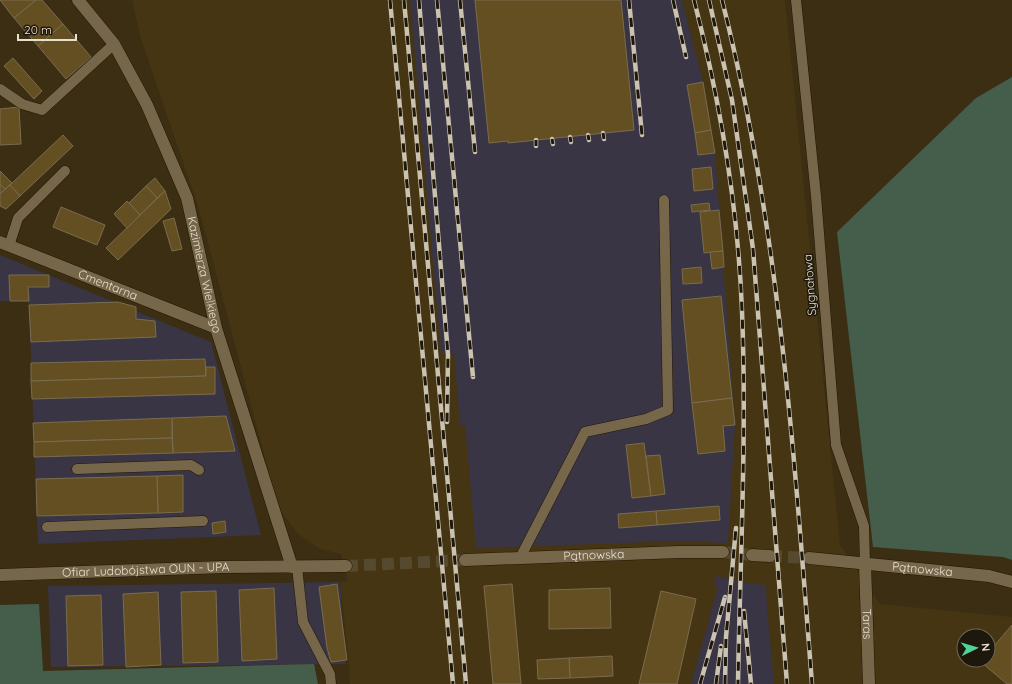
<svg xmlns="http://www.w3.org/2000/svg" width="1012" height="684" font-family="Quicksand,sans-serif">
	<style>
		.built { fill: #463512; fill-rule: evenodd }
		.industrial { fill: #393545 }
		.green { fill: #455e4c }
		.building { fill: #644f23; stroke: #7a6c4f }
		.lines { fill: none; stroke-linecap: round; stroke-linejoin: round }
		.tertiary-tunnel { stroke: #55492f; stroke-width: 12; stroke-dasharray: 12 6; stroke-linecap: butt }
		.service-casing { stroke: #221600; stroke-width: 11 }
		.minor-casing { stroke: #221600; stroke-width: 13 }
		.tertiary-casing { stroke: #221600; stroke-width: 13 }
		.service { stroke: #76674b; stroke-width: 10 }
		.minor { stroke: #76674b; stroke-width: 12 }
		.tertiary { stroke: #76674b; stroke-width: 12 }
		.rail-casing { stroke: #cbc2b0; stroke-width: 4.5 }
		.rail { stroke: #1d170c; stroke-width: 3; stroke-dasharray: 9; stroke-linecap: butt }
		.labels { text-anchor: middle; stroke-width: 3; stroke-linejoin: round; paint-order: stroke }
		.street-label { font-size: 12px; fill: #e7dfcf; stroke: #1d170c }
	</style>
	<rect width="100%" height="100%" fill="#3b2e13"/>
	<!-- built -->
	<path class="built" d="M132,0H785L840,545L880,604L1012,617V684H350L349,664L340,582L348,581L341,554L320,549L298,534L282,513L272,484L199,209L141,39ZM964,636H988V660H964Z"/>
	<!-- industrial -->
	<g class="industrial">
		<path d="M410,0H682L703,82L715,153L735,425L728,543L678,541L476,548L465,425H460L454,353L441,354Z"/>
		<path d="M0,255L211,342L261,535L38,544L29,305L28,301H0Z"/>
		<path d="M716,576L748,583L766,585L767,609L774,684H691L718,587L714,585Z"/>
		<path d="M340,582L346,664L51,667L48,586Z"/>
	</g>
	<!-- green -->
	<g class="green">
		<path d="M1012,77V560L1003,557L873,547L837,232L976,98Z"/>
		<path d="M39,604L43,671L314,664L318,684H0V605Z"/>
	</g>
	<!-- building -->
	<g class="building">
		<path d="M0,0H36L14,18Z"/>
		<path d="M36,0H42L63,24L38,46L14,18Z"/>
		<path d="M475,0H621L634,130L508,143V141L489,143Z"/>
		<path d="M63,24L91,57L66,79L38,46Z"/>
		<path d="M13,58L42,91L34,99L4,66Z"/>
		<path d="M703,82L711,130L695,133L687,85Z"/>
		<path d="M19,107L21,144L0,145V109Z"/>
		<path d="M711,130L715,153L698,155L695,133Z"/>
		<path d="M63,135L73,146L20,196L10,185Z"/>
		<path d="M711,167L713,189L694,191L692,169Z"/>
		<path d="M0,171L12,183L5,189L0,184Z"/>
		<path d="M155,178L165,191L157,198L146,186Z"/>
		<path d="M0,184L5,189L0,194Z"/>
		<path d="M10,185L20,196L6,209L0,206V194Z"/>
		<path d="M146,186L157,198L140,215L129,203Z"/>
		<path d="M165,191L171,209L118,260L106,248Z"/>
		<path d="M127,201L140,215L127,228L114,214Z"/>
		<path d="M709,203L710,210L692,212L691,205Z"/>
		<path d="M61,207L105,225L97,245L53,227Z"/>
		<path d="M719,210L723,251L704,253L700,212Z"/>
		<path d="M174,218L182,249L172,251L163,221Z"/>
		<path d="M723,251L724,267L712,269L710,252Z"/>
		<path d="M701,267L702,283L683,284L682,269Z"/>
		<path d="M9,275H49V287H28L29,301H10Z"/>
		<path d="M721,296L732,398L692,403L682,300Z"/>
		<path d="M118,302L136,307V319L155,321L156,337L31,342L29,305Z"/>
		<path d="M205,359L206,376L31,381V363Z"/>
		<path d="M206,367H215V394L32,399L31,381L206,376Z"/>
		<path d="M732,398L735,425L723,426L725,451L698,454L692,403Z"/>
		<path d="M226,416L235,451L173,453L172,418Z"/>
		<path d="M172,418V438L34,442L33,423Z"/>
		<path d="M172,438L173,453L34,457V442Z"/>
		<path d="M644,443L651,496L632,498L626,445Z"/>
		<path d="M660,455L665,494L651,496L646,456Z"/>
		<path d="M183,475V512L158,513L157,476Z"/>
		<path d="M157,476L158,513L37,516L36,479Z"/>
		<path d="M719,506L720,520L657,525L656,511Z"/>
		<path d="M656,511L657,525L619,528L618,514Z"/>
		<path d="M225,521L226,532L213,534L212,523Z"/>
		<path d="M337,584L347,660L331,662L327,648L319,587Z"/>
		<path d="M512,584L521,684H493L484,586Z"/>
		<path d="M274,588L277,659L242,661L239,590Z"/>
		<path d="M610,588L611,628L549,629V590Z"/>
		<path d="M216,591L218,662L183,663L181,592Z"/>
		<path d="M661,591L696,599L677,684H639Z"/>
		<path d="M158,592L161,665L126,667L123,594Z"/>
		<path d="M101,595L103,665L68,666L66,596Z"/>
		<path d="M1012,625V684H1007L981,662L982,660H988V653Z"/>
		<path d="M612,656L613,676L570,678L569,658Z"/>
		<path d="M569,658L570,678L538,679L537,660Z"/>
	</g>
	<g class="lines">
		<!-- tertiary-tunnel -->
		<g class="tertiary-tunnel">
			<path d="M723,552L752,555"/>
			<path d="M770,556L809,558"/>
			<path d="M346,566L465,560"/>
		</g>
		<defs>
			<g id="service">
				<path d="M796,0L816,196L836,445L864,526L865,564"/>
				<path d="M0,89L22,104L42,110L114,44"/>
				<path d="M9,246L18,218L65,171"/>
				<path d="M77,469L191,465L199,470"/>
				<path d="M47,527L203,521"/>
				<path d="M520,558L585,432L646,419L668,410L664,200"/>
				<path d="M297,567L303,622L330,674L331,684"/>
			</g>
			<g id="minor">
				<path id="s1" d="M78,0L114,44L147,105L187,198L216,328L292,567"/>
				<path id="s2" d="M0,242L216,328"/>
				<path id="s3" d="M865,564L869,684"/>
			</g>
			<g id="tertiary">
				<path d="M752,555L770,556"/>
				<path id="s4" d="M809,558L989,576L1012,582"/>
				<path id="s5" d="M465,560L679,552H723"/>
				<path id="s6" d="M0,575L223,567L346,566"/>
			</g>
		</defs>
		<!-- service casing -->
		<use href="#service" class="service-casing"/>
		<!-- minor casing -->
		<use href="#minor" class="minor-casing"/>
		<!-- tertiary casing -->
		<use href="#tertiary" class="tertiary-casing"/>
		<!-- service -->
		<use href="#service" class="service"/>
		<!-- minor -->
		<use href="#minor" class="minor"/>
		<!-- tertiary -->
		<use href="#tertiary" class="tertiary"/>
		<defs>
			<g id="rail">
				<path d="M390,0L453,684"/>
				<path d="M404,0L466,684"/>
				<path d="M419,0L448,355L447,422"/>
				<path d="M437,0L473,377"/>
				<path d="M460,0L475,152"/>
				<path d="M629,0L642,135"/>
				<path d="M673,0L686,57"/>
				<path d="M694,0C720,101 738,206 742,311C747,435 740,560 738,684"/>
				<path d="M709,0L732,100L753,249L787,684"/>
				<path d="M722,0C779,225 794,453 812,684"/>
				<path d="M603,133L604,139"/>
				<path d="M588,135L589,140"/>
				<path d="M570,137L571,142"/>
				<path d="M552,139L553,144"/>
				<path d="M536,140V146"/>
				<path d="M744,611L751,684"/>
				<path d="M700,684L725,597"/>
				<path d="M716,684L721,646"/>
				<path d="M725,684L726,637L736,528"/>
			</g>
		</defs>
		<!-- rail casing -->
		<use href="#rail" class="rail-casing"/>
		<!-- rail -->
		<use href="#rail" class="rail"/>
	</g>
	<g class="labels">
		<!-- street labels -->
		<g class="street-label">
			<text dy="4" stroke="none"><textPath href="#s1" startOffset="306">Kazimierza Wielkiego</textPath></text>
			<text dy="4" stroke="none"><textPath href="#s2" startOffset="116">Cmentarna</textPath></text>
			<text transform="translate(810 285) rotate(-94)" y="4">Sygnałowa</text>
			<text dy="4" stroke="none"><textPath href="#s5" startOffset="129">Pątnowska</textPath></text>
			<text dy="4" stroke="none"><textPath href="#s4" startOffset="114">Pątnowska</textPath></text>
			<text dy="4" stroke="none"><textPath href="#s6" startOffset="146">Ofiar Ludobójstwa OUN - UPA</textPath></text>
			<text dy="4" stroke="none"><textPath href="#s3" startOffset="60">Taras</textPath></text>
		</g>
	</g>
	<!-- north arrow -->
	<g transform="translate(976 648) rotate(85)"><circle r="19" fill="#1d170c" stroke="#6e675a"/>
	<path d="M0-3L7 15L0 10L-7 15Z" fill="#50d398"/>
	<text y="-6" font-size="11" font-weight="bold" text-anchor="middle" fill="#e7dfcf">N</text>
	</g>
	<!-- scale -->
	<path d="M18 34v6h58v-6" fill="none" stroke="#e7dfcf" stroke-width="2"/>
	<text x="24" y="34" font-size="12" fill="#e7dfcf" stroke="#1d170c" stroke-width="3" paint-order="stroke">20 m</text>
</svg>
